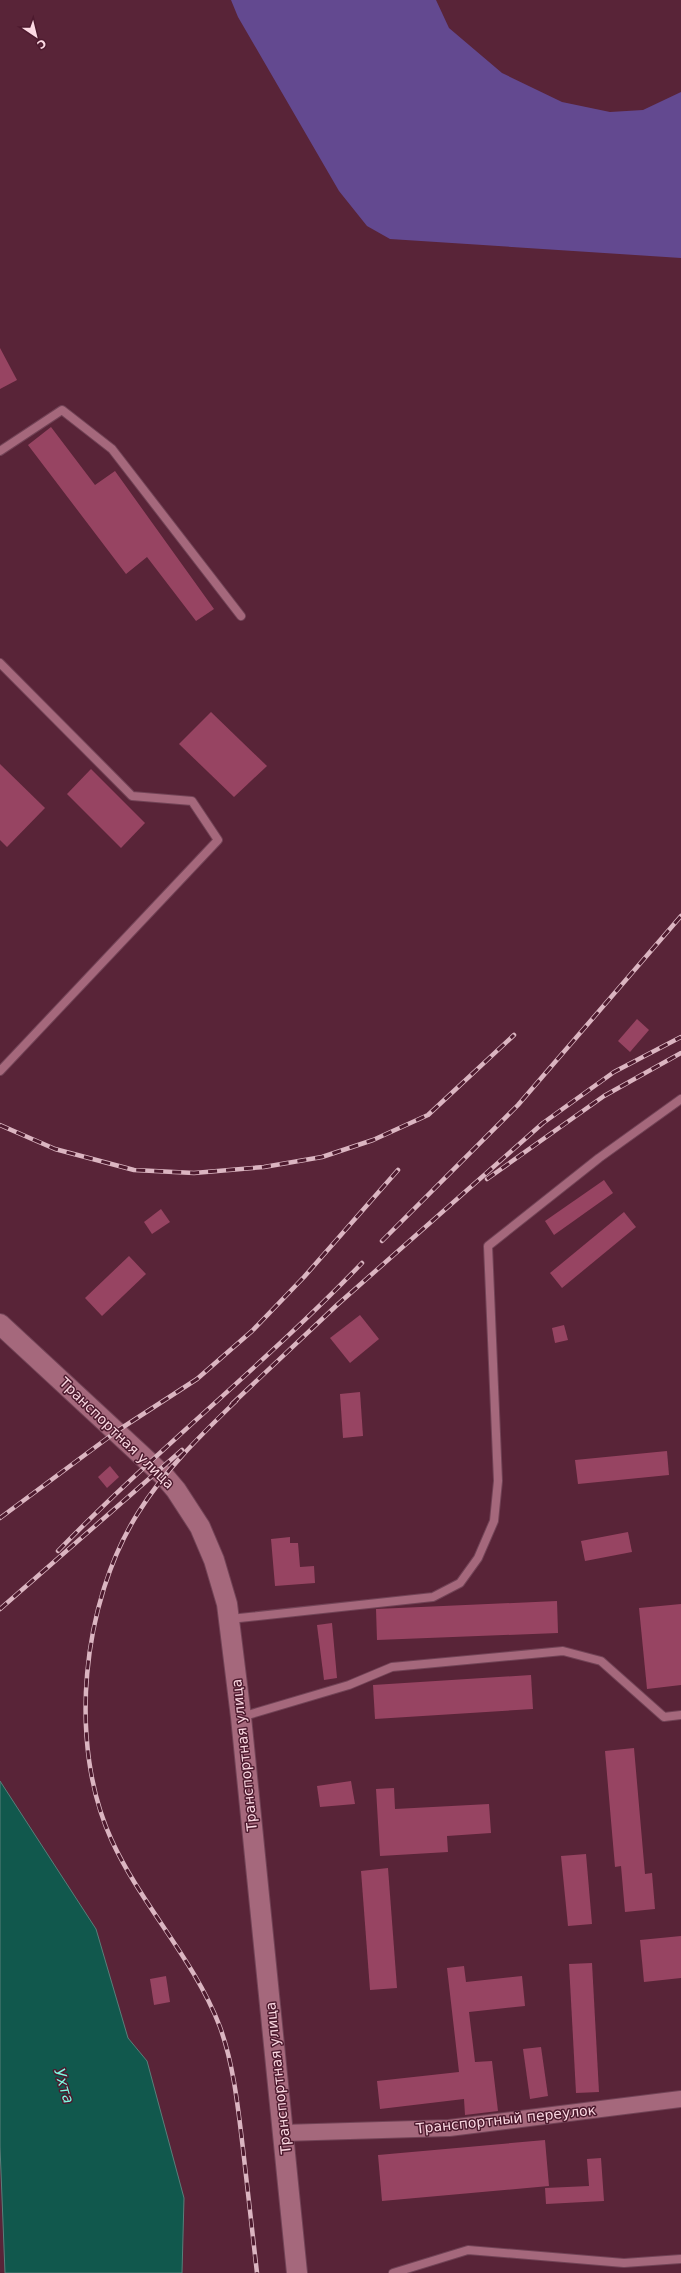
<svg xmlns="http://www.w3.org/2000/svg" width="681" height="2273" font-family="'DejaVu Sans',sans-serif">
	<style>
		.green { fill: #634990 }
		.water { fill: #11584d; stroke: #587f7a }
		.building { fill: #974462 }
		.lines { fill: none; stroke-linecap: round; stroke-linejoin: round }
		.service-casing { stroke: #724356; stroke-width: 10 }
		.minor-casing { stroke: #724356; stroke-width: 18 }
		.tertiary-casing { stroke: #724356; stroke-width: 22 }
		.service { stroke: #a5687c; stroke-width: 8 }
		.minor { stroke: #a5687c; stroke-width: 16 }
		.tertiary { stroke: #a5687c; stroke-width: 20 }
		.rail-casing { stroke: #dbb5c1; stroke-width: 4.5 }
		.rail { stroke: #4d1a2e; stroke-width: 3; stroke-dasharray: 9; stroke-linecap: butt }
		.labels { text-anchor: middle; stroke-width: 3; stroke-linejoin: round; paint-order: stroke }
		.street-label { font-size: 14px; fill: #fcd9e3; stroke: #4d1a2e }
		.water-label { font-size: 15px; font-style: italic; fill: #7ffae2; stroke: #4d1a2e }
	</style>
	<rect width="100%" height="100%" fill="#592438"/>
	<!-- green -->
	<path class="green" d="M231,0H436L449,28L502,73L562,102L610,112L643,110L681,92V258L390,239L367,226L339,191L238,17Z"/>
	<!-- water -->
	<path class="water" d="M0,1781L96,1929L128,2038L147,2061L184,2198L182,2273H5L0,2147Z"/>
	<!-- building -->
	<g class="building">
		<path d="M0,348L17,380L0,389Z"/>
		<path d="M51,427L95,485L115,471L214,609L196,621L147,557L126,574L28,445Z"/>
		<path d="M211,712L267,766L234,797L179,744Z"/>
		<path d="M0,764L45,808L7,847L0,840Z"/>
		<path d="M91,769L145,823L121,848L67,794Z"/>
		<path d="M637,1019L649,1030L630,1052L618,1041Z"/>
		<path d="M604,1180L613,1193L554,1235L545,1221Z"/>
		<path d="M161,1209L170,1222L152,1234L144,1222Z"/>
		<path d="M624,1212L636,1227L562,1288L550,1273Z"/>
		<path d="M129,1256L146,1274L102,1316L85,1298Z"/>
		<path d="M360,1315L379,1339L350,1363L330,1338Z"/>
		<path d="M564,1325L568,1340L555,1343L552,1328Z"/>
		<path d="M360,1392L363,1436L343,1438L340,1394Z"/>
		<path d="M667,1451L669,1475L578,1484L575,1460Z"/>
		<path d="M110,1466L119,1477L107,1488L98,1477Z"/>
		<path d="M628,1532L632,1552L585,1561L581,1541Z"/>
		<path d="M290,1537V1543H298L300,1567L314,1566L315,1583L275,1586L271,1539Z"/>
		<path d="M557,1601L558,1633L377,1640L376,1609Z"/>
		<path d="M681,1604V1685L647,1689L639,1608Z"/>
		<path d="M332,1623L337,1678L324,1680L317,1625Z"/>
		<path d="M531,1675L533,1709L375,1719L373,1685Z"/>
		<path d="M634,1748L645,1874L652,1873L655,1909L625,1912L621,1866L615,1867L605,1751Z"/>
		<path d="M351,1781L355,1804L320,1807L317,1786Z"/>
		<path d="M394,1788L395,1809L489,1804L491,1833L447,1836L448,1852L380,1856L376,1789Z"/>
		<path d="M586,1854L592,1924L568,1926L561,1856Z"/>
		<path d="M388,1868L397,1988L370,1990L361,1871Z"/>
		<path d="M681,1936V1978L644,1982L640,1940Z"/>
		<path d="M592,1963L599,2092L576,2093L569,1964Z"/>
		<path d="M464,1966L466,1982L522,1976L525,2006L469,2012L475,2062L492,2061L498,2111L465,2115L464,2099L380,2109L377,2081L459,2072L447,1968Z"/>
		<path d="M166,1976L170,2002L154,2005L150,1979Z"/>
		<path d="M541,2047L548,2096L530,2099L523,2049Z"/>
		<path d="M545,2140L549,2186L382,2201L378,2155Z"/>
		<path d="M601,2158L604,2201L546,2204L545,2188L589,2186L587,2159Z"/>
	</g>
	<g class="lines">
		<defs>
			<g id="service">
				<path d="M0,451L62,410L112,449L241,616"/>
				<path d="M0,663L132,796L192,801L218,840L0,1071"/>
				<path d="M230,1619L433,1597L460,1583L478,1558L494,1521L498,1481L488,1246L599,1158L681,1099"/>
				<path d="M241,1717L349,1685L392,1667L563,1651L601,1661L664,1717L681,1715"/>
				<path d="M393,2273L468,2250L624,2263L681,2259"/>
			</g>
			<path id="minor" d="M283,2133L449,2128L681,2099"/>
			<path id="tertiary" d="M0,1324L165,1477L176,1490L200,1527L214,1560L227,1604L241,1717L297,2273"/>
		</defs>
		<!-- service casing -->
		<use href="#service" class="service-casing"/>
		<!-- minor casing -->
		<use href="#minor" class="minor-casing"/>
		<!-- tertiary casing -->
		<use href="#tertiary" class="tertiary-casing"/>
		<!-- service -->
		<use href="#service" class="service"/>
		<!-- minor -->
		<use href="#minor" class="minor"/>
		<!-- tertiary -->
		<use href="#tertiary" class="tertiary"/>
		<defs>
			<g id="rail">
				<path d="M0,1125L55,1149L134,1170L194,1173L264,1167L322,1157L373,1140L428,1115L514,1035"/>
				<path d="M487,1179L604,1096L681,1053"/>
				<path d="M382,1241L518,1105L681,916"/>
				<path d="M236,1401C200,1436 164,1471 138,1513C82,1602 67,1744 112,1841C142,1906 194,1959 220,2027C234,2066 238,2108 243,2149C248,2190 252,2232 257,2273"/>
				<path d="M232,1404L337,1305L543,1123L614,1072L681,1037"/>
				<path d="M0,1518L117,1431L197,1379L252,1331L304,1277L398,1170"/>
				<path d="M58,1551C155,1451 265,1364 362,1263"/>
				<path d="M0,1609L182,1450"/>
			</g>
		</defs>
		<!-- rail casing -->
		<use href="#rail" class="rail-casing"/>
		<!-- rail -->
		<use href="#rail" class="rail"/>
	</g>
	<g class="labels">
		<!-- street labels -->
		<g class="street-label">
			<text transform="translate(117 1433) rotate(44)" y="5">Транспортная улица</text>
			<text transform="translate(244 1755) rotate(-96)" y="5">Транспортная улица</text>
			<text transform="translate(278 2078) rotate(-96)" y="5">Транспортная улица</text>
			<text transform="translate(506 2119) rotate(-6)" y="5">Транспортный переулок</text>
		</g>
		<!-- water labels -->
		<g class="water-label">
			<text transform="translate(64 2086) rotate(73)" y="5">Ухта</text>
		</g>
	</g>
	<!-- north arrow -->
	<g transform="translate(36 36) rotate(145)" stroke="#4d1a2e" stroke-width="3" paint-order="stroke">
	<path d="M0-3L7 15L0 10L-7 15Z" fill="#fcd9e3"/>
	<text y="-6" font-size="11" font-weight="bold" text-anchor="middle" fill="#fcd9e3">С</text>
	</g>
</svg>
